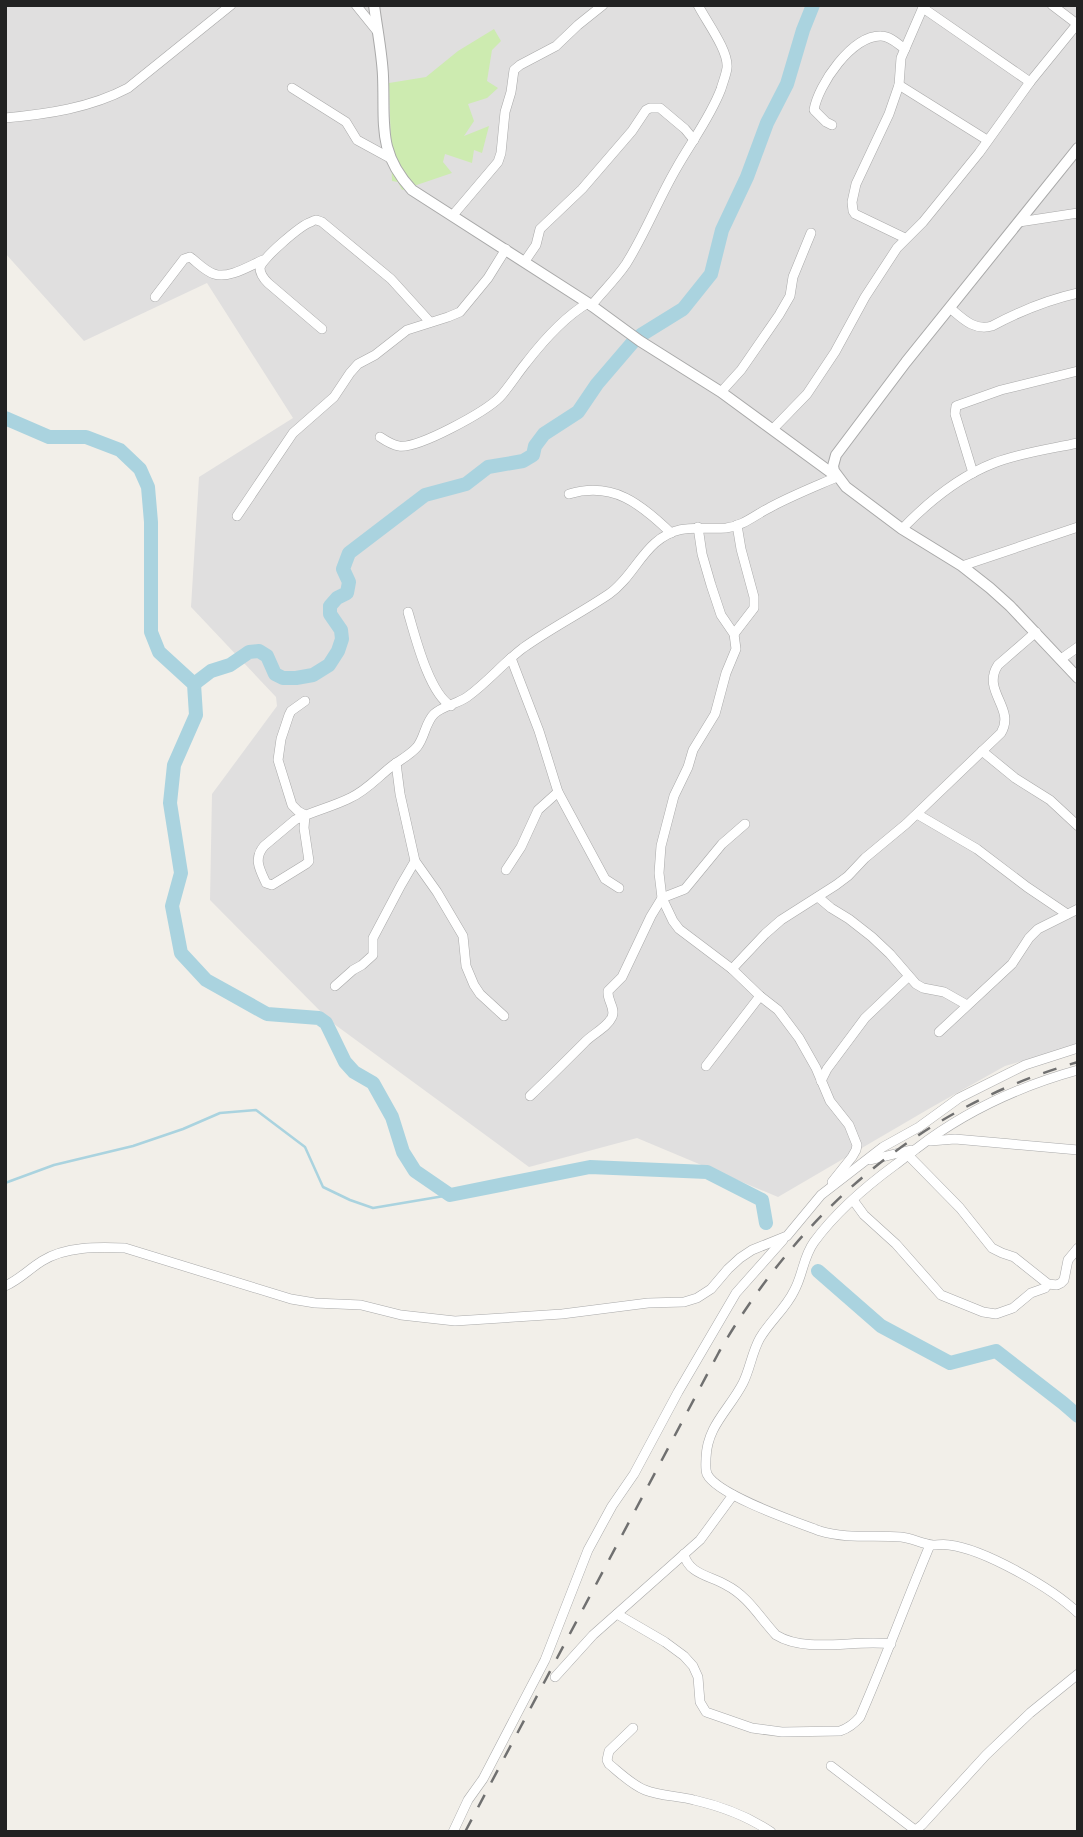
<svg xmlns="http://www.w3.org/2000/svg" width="1083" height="1837" font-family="'PT Sans',sans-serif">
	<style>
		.residential { fill: #e0dfdf }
		.grass { fill: #cdebb0 }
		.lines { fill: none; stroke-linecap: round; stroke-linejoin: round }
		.stream { stroke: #aad3df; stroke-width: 2.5 }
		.river { stroke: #aad3df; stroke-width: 14 }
		.minor-casing { stroke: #a9a9a9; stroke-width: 10 }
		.tertiary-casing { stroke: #a9a9a9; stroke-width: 12 }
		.minor { stroke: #fff; stroke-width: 9 }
		.tertiary { stroke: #fff; stroke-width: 10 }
		.rail { stroke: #707070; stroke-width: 2.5; stroke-dasharray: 14 14; stroke-linecap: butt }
	</style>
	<rect width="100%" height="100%" fill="#f2efe9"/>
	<!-- residential -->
	<path class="residential" d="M5,5H1078V1045L1005,1066L932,1107L778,1197L637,1138L529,1167L330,1021L210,900L212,794L277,706L276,697L191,607L199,477L293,418L207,283L84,341L5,253Z"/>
	<!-- grass -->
	<path class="grass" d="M494,29L501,41L492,50L487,81L498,88L487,98L468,104L474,121L464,136L489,126L482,153L474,150L472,163L445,154L443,162L452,173L402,190L398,182L392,181L389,83L426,77L458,51Z"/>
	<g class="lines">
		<!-- stream -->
		<path class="stream" d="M5,1183L54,1165L133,1146L183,1129L220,1113L256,1110L305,1147L323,1187L350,1200L373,1208L450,1195"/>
		<!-- river -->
		<g class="river">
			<path d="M641,335L683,309L711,274L722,230L747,177L767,123L787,84L803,30L813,5"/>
			<path d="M5,418L49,437H86L120,450L140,469L148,487L151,522V632L159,652L194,684L196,715L174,765L170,803L181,873L172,906L181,953L206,980L267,1014L319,1018L326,1023L345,1062L354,1072L373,1083L392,1117L403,1152L415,1171L450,1195L590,1167L707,1172L762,1200L766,1223"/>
			<path d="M194,684L211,671L230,665L249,652L259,651L267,656L275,674L283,678H296L313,675L329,665L338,651L342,639L341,630L330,614V606L337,598L347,593L349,582L343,569L349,553L425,495L466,484L488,467L523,461L533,455L535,446L544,434L578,412L597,384L633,342"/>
			<path d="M818,1271L881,1326L950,1363L996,1351L1063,1403L1078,1416"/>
		</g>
		<defs>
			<g id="minor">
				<path d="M356,5L377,31"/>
				<path d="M1052,5L1077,24"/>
				<path d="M923,8L1030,82"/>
				<path d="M899,85L987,140"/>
				<path d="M292,88L346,122L357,140L390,158"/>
				<path d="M5,118C48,114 90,108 128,88L231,5"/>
				<path d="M832,125L826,122L814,110C818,85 852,35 881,36C890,36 898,44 905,49"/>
				<path d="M453,215L498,162L501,153L505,112L511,92L514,70L520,65L556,46L578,25L603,5"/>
				<path d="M1019,222L1078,213"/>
				<path d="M905,238L855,214L853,211L852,202L856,184L889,114L899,85L901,58L924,5"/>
				<path d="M525,261L536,245L540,229L582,189L632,131L646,110L650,108H660L685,129L694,140"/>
				<path d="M155,297L184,259L190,257C198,263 205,271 214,274C229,279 249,266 263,260"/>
				<path d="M591,306C602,292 616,279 626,264C645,234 658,200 676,169C691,142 710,118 721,89C723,82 726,75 727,68C729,51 706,21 698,5"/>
				<path d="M950,308C963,319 974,331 992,326C1020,311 1047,300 1078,293"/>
				<path d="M322,329L268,283C264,279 260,274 260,268C261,259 301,225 311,222C316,219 316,220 322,222L391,279L430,322"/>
				<path d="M721,392L741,370L779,315L790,296L793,277L811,233"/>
				<path d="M773,429L807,394L835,352L865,297L897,248L923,222L979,153L1030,82L1078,23"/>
				<path d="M380,437C386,441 392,445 399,446C418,449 485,412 500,397C509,387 517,374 526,363C543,341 564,317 588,303"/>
				<path d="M973,473L955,414L956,406L1001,390L1078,371"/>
				<path d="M569,494C613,481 641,504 671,533"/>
				<path d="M237,516L293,433L334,397L350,373L358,364L375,355L407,330L448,317L460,312L488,278L506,249"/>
				<path d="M698,527L702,554L711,585L721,615L734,634L736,649L726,673L715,714L693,750L688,767L674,796L661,846L659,873L662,898L673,921L679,929L732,969L760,996L778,1010L799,1038L816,1068L830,1101L849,1125L857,1145L856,1150L852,1157L832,1182"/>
				<path d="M902,529C928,502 958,477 994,463C1020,453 1050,449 1078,443"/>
				<path d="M962,566L1078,527"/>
				<path d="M408,612C415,636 429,693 451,706"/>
				<path d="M734,634L754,608V597L741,549L737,525"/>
				<path d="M511,658L539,731L558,792L605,879L619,888"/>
				<path d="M1061,659L1078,647"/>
				<path d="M305,701L291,711L289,715L281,739L278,760L292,805L298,811L305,815L304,828L309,861L306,864L272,885L266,883C260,870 253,859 264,846L295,820C313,811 332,807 350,798C366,791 378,777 392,766C400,760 410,755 417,747C425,737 425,723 434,714C442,706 457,704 467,697C487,683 503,663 523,648C551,628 581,613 609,594C628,581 638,558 655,543C679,522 699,530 726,528C743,526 755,515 769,508C791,496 814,487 837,477"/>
				<path d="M982,751L1015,778L1050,800L1078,826"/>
				<path d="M396,763L400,794L415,861L437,892L463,936L466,966L474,985L480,994L504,1016"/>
				<path d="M917,814L977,849L1027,887L1067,914"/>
				<path d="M506,870L521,847L538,810L558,792"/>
				<path d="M818,897L831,908L849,919L872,937L890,954L916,984L923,988L944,992L967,1005"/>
				<path d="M732,969L765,934L781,920L836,885L848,876L865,858L906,824L1001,733C1016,708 981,691 998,665L1036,632"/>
				<path d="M335,986L353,970L362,965L373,955V938L401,885L415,861"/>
				<path d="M939,1032L1012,964L1029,938L1038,929L1078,909"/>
				<path d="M706,1066L760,996"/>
				<path d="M1078,1070C1020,1086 964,1112 916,1149C909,1154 902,1160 895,1165C865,1187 836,1212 814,1242C803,1257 803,1275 794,1291C786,1308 770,1321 760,1338C752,1352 750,1369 743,1383C729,1410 707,1426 706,1458C706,1463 705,1469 707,1474C717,1495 796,1522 820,1531C846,1539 874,1535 901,1537C912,1538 922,1544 933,1545C938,1545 944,1544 949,1545C984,1549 1052,1588 1078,1613"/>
				<path d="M821,1081L827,1069L865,1018L908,977"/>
				<path d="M530,1096C548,1079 566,1061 584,1043C592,1034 607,1028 612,1017C616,1008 607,1001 608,991L622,977L651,916L662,898L685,889L722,844L745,824"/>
				<path d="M930,1141L955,1139L1078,1150"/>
				<path d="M908,1155L960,1208L992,1248L1002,1253L1014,1257L1048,1284L1057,1285L1061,1283L1064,1280L1068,1260L1078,1248"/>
				<path d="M870,1160L911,1150"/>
				<path d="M853,1200L864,1215L896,1244L941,1295L983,1312L996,1314L1013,1308L1031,1293L1045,1288L1048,1284"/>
				<path d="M5,1286C19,1280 29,1269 42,1261C66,1246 98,1247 125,1248L291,1299L315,1303L361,1305L401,1315L455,1321L562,1314L648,1303L684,1302L697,1298L711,1289L728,1269L740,1258L752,1250L787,1236L821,1195L883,1147L919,1127L959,1098L1025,1065L1078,1048"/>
				<path d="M684,1554C688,1574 711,1576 726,1585C748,1596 760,1618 776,1635C807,1654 855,1639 891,1644"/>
				<path d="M617,1614L665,1642L684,1656L693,1666L698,1677L700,1702L706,1712L752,1728L782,1732L840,1731C849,1728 854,1724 860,1717C885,1660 906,1602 930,1545"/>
				<path d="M555,1677L593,1635L700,1540L733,1495"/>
				<path d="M633,1728L609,1751L607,1760L609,1764C620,1773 632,1785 645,1790C660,1796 679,1796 694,1800C720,1806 749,1817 771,1832"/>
				<path d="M831,1766L915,1830"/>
				<path d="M453,1832L468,1800L483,1779L545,1660L588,1550L612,1506L634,1474L678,1392L736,1293L783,1240"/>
				<path d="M913,1832L922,1825L986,1755L1030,1713L1078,1674"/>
			</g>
			<g id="tertiary">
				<path d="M374,5C377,29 382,53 383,76C385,124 377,152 412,190L588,303L640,341L721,392L837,477"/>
				<path d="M1078,148L906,362L836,455L833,466L834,471L846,487L902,529L962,566L990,588L1010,606L1078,678"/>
			</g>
		</defs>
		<!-- minor casing -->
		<use href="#minor" class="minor-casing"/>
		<!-- tertiary casing -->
		<use href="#tertiary" class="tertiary-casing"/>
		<!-- minor -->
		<use href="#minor" class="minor"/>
		<!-- tertiary -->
		<use href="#tertiary" class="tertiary"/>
		<!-- rail -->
		<path class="rail" d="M465,1832L719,1352C800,1212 920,1107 1078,1062"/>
	</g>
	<!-- border -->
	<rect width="1083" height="1837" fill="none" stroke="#222222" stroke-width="14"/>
</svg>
